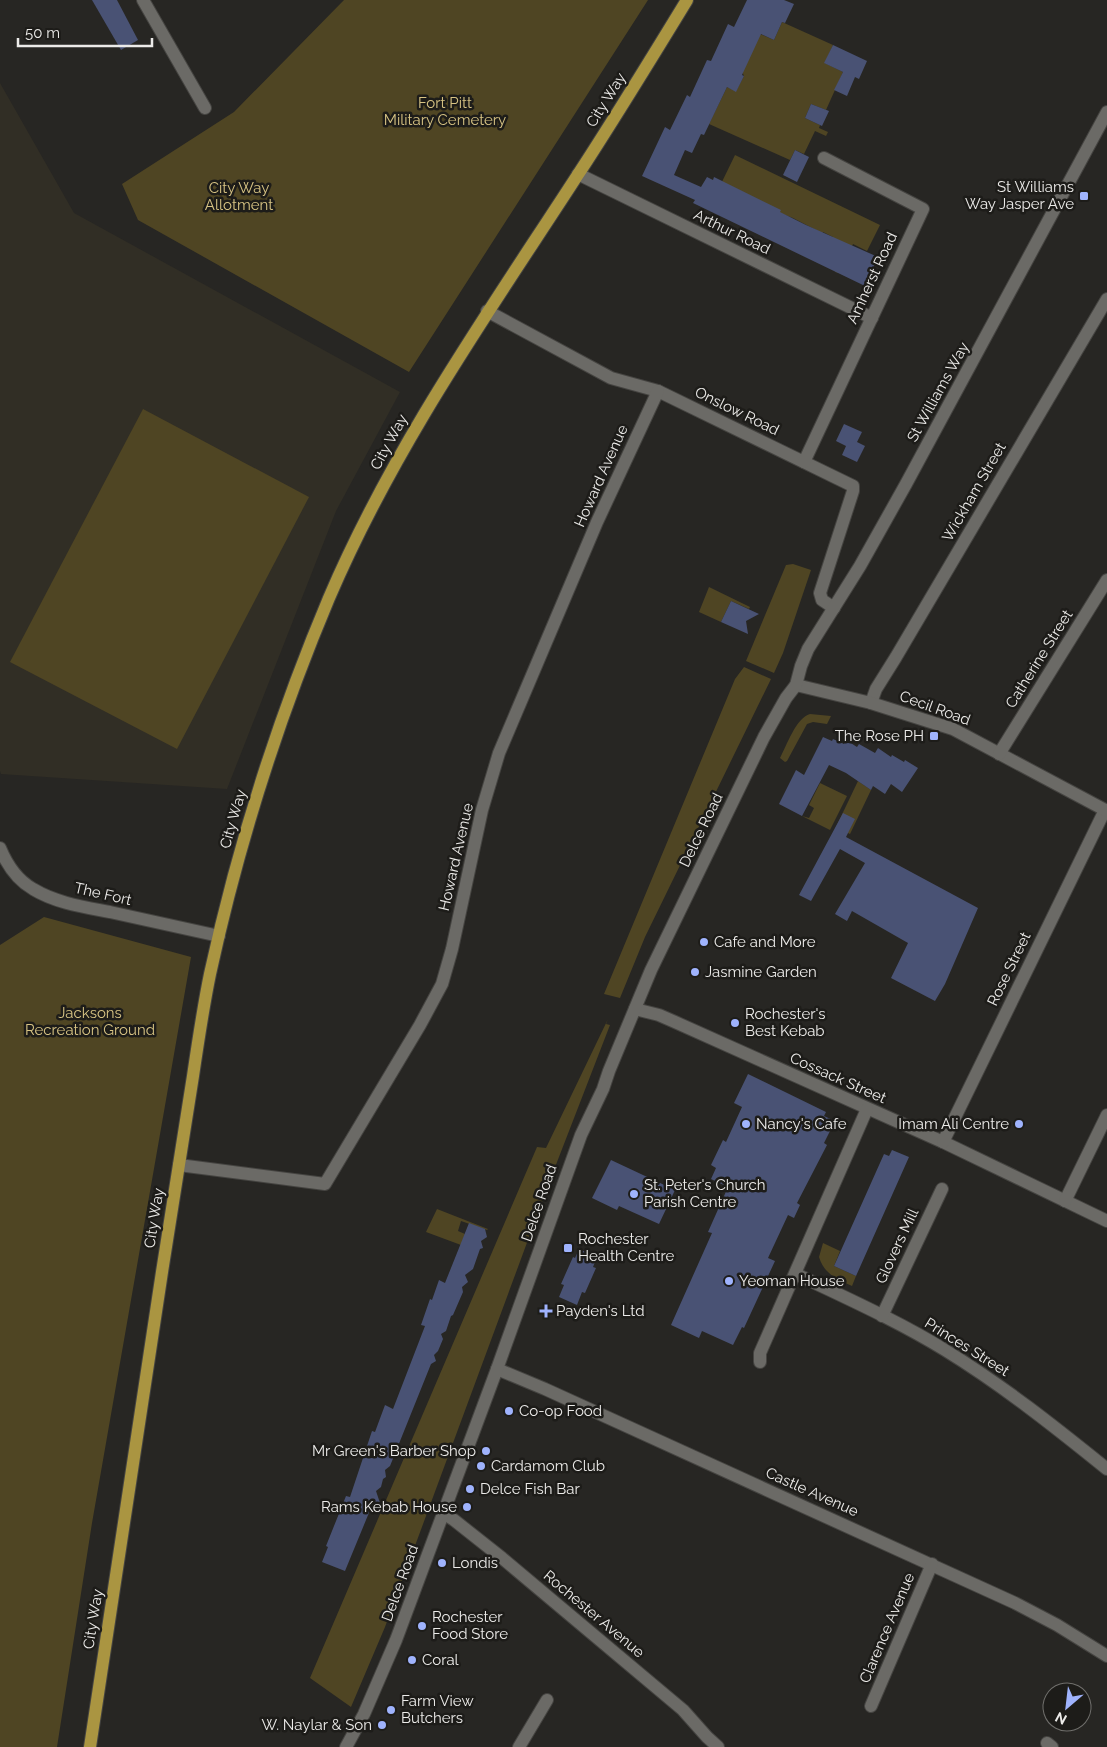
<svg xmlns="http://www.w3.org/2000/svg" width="1107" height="1747" font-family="Raleway,sans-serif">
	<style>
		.built { fill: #312e25 }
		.green { fill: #4f4523 }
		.building { fill: #495274 }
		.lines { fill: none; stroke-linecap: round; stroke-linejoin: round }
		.minor-casing { stroke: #454441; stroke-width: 14 }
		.tertiary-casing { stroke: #454441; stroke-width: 14 }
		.primary-casing { stroke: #454441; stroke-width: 14 }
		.minor { stroke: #6b6a66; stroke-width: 12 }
		.tertiary { stroke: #6b6a66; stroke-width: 12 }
		.primary { stroke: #aa9541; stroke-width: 12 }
		.poi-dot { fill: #9fb3fd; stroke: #1d1c19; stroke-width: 2 }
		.labels { text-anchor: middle; stroke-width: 5; stroke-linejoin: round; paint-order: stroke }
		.street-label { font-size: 15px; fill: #ecebe9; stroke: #1d1c19 }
		.park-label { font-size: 15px; fill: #d8c484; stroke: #1d1c19 }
		.poi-label { font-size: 15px; fill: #ecebe9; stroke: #1d1c19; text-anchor: start }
	</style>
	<rect width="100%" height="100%" fill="#272623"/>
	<!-- built -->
	<path class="built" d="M0,83L74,213L400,392L336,511L227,789L1,774L0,771Z"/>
	<!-- green -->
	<g class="green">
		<path d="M344,0H648L409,372L138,220L122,184L234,112Z"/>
		<path d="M782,22L833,45L825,63L843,72L826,110L811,104L805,118L820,125L819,128L828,132L826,136L815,131L804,154L795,150L790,160L709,124L727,87L736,91L744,76L742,71L760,34L774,40Z"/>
		<path d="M735,155L880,225L867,251L853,244L839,273L835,272L847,247L830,244L833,237L823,232L819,239L818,231L793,218L718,190Z"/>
		<path d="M143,409L309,497L177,749L10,662Z"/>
		<path d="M793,564L811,570L783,653L774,673L746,661L786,565Z"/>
		<path d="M709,587L750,607L749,609L731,601L721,622L699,612Z"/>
		<path d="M744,667L771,679L645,937L620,998L604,994L735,679Z"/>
		<path d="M810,714L831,716L827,724L813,722L807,724L787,761L785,762L780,758C787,745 796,718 810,714Z"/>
		<path d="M858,781L871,790L850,834L836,827Z"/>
		<path d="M820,783L847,796L830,830L802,816L809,818L814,808L809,805Z"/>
		<path d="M44,917L191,957L92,1523L57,1747H0V945Z"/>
		<path d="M608,1019L606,1024L610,1025L552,1175L385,1627L351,1707L310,1678L537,1147L546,1148Z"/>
		<path d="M437,1209L488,1229L487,1230L461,1221L458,1231L465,1234L461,1245L426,1232Z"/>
		<path d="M823,1243L840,1251L834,1266L856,1276L852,1286C837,1279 824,1274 819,1257Z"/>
	</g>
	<!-- building -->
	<g class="building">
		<path d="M92,0H117L138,40L121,50Z"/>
		<path d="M747,0H784L794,4L785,23L782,22L774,40L761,34L742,75L744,76L736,92L727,87L704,135L701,134L692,153L685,150L674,175L701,187L707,177L713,180L714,177L781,210L780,212L806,225L878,257L865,286L693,203L695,200L642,176L665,127L670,130L687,95L690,97L707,60L711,61L728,24L734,27Z"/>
		<path d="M833,45L867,61L859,79L855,77L847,96L834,90L843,72L824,63Z"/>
		<path d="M811,104L829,111L822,126L805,118Z"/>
		<path d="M795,150L809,157L797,182L783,175Z"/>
		<path d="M844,424L862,432L857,442L865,446L857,462L842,455L846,446L836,441Z"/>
		<path d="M731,601L759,614L746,621L748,634L721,622Z"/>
		<path d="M823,737L832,741L833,739L844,744L846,740L857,747L859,744L875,753L878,748L891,757L892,755L904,762L905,760L918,768L902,792L891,784L885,794L873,786L871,790L846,773L829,765L802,816L779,804L796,770L804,775Z"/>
		<path d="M843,813L855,819L846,837L978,908L945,984L935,1001L891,978L908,943L852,911L847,921L835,914L865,863L840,849L811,901L799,895Z"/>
		<path d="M748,1074L826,1112L824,1116L835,1121L824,1143L827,1145L797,1203L800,1205L794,1218L788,1215L768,1258L775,1261L744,1328L742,1327L733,1345L702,1331L699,1338L671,1325L712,1233L708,1232L728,1187L711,1179L716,1168L711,1165L723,1140L726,1142L742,1107L734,1103Z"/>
		<path d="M892,1150L909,1157L856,1276L834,1266L884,1154L889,1156Z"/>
		<path d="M611,1160L675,1190L659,1224L619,1206L617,1210L592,1198Z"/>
		<path d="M469,1223L485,1229L487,1237L481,1241L483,1248L480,1249L473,1269L465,1275L468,1282L462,1287L463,1292L453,1315L451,1316L446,1331L441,1334L443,1339L438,1351L434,1355L436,1361L431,1364L390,1466L385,1470L386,1477L383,1479L381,1487L376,1491L381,1506L373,1503L345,1571L322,1562L328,1547L326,1546L346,1496L350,1497L372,1431L375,1432L385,1405L393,1409L425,1326L421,1325L430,1299L432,1300L439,1280L445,1283Z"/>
		<path d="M579,1249L597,1257L593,1267L596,1268L585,1293L582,1292L577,1305L559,1297L564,1285L561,1284L573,1257L575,1258Z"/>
	</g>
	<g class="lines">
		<defs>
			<g id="minor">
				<path d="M143,0L205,108"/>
				<path d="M578,174L872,318"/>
				<path d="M487,311L611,378L658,391L853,486V491L820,593L822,600L834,608"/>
				<path d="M804,462L923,209L824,158"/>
				<path d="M871,703L876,689L896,657L1107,299"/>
				<path d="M0,848C7,865 17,880 33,889C56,903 84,907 110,912C146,920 183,928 219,936"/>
				<path d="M635,1009L659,1015L675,1022L943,1142L1107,1221"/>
				<path d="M943,1142L1105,810"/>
				<path d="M179,1165L325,1184L420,1025L442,984L452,949L482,810L499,753L597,522L658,391"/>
				<path d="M1065,1201L1107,1115"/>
				<path d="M796,1274C846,1298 898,1321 945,1350C1002,1385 1055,1427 1107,1469"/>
				<path d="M882,1316L942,1189"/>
				<path d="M760,1362V1353L867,1109"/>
				<path d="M497,1369L545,1389L1015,1603L1057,1625L1107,1656"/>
				<path d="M443,1513L454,1520L502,1558L683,1710L707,1737L718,1747"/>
				<path d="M871,1706L932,1564"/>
				<path d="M1047,1743L1052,1747"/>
				<path d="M519,1747L547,1700"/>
			</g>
			<g id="tertiary">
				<path d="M796,685L871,703L953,729L1107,811"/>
				<path d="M999,754L1107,580"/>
				<path d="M346,1747L364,1714L396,1640L497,1369L581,1135L603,1089L609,1071L651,970L764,737L786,698L796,685L801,666L808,649L860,566L906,484L1107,112"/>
			</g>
			<path id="primary" d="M90,1747C114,1589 138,1430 162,1272C172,1207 183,1142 193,1076C198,1042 203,1008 210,974C238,845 278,719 329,598C394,446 488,313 577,176C615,118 651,59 687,0"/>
		</defs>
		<!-- minor casing -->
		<use href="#minor" class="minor-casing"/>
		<!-- tertiary casing -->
		<use href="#tertiary" class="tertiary-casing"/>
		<!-- primary casing -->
		<use href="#primary" class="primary-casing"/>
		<!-- minor -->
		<use href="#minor" class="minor"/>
		<!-- tertiary -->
		<use href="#tertiary" class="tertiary"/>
		<!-- primary -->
		<use href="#primary" class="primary"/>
	</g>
	<!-- markers -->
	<g class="poi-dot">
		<rect x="1079" y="191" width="10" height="10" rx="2.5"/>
		<rect x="929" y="731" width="10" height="10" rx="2.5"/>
		<circle cx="704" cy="942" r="5"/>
		<circle cx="695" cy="972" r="5"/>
		<circle cx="735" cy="1023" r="5"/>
		<circle cx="746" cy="1124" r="5"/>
		<circle cx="1019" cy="1124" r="5"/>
		<circle cx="634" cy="1194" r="5"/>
		<rect x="563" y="1243" width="10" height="10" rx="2.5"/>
		<circle cx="729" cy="1281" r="5"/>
		<path d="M543.5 1303.5h5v5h5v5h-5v5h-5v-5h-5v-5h5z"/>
		<circle cx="509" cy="1411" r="5"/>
		<circle cx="486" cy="1451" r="5"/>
		<circle cx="481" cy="1466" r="5"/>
		<circle cx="470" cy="1489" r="5"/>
		<circle cx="467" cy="1507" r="5"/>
		<circle cx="442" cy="1563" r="5"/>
		<circle cx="422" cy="1626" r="5"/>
		<circle cx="412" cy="1660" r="5"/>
		<circle cx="391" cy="1710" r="5"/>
		<circle cx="382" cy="1725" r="5"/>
	</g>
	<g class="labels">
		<!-- street labels -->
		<g class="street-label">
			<text transform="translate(606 100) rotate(-58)" y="5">City Way</text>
			<text transform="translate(732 232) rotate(26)" y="5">Arthur Road</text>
			<text transform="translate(872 278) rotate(-65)" y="5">Amherst Road</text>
			<text transform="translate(938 392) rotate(-61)" y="5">St Williams Way</text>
			<text transform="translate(737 411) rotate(26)" y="5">Onslow Road</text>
			<text transform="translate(389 442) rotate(-61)" y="5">City Way</text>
			<text transform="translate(601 476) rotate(-66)" y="5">Howard Avenue</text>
			<text transform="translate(974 492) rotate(-60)" y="5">Wickham Street</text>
			<text transform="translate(1039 659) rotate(-58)" y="5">Catherine Street</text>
			<text transform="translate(935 708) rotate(20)" y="5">Cecil Road</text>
			<text transform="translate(233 819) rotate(-74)" y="5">City Way</text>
			<text transform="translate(701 830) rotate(-64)" y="5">Delce Road</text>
			<text transform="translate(456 857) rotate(-77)" y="5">Howard Avenue</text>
			<text transform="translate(103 894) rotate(13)" y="5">The Fort</text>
			<text transform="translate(1009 969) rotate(-64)" y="5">Rose Street</text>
			<text transform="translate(838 1078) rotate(24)" y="5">Cossack Street</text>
			<text transform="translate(539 1203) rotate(-71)" y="5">Delce Road</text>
			<text transform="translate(154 1218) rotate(-81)" y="5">City Way</text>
			<text transform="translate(897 1246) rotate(-65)" y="5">Glovers Mill</text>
			<text transform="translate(967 1347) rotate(32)" y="5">Princes Street</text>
			<text transform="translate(812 1492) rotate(24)" y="5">Castle Avenue</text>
			<text transform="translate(400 1583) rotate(-70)" y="5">Delce Road</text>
			<text transform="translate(594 1614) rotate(40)" y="5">Rochester Avenue</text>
			<text transform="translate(93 1619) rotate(-81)" y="5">City Way</text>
			<text transform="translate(887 1628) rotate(-67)" y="5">Clarence Avenue</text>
		</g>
		<!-- park labels -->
		<g class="park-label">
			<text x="445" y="108">Fort Pitt<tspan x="445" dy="17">Military Cemetery</tspan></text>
			<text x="239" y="193">City Way<tspan x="239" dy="17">Allotment</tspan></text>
			<text x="90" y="1018">Jacksons<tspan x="90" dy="17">Recreation Ground</tspan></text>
		</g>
		<!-- poi labels -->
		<g class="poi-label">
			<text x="1074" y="192" text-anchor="end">St Williams<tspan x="1074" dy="17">Way Jasper Ave</tspan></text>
			<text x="924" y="741" text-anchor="end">The Rose PH</text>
			<text x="714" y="947">Cafe and More</text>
			<text x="705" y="977">Jasmine Garden</text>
			<text x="745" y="1019">Rochester's<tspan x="745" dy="17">Best Kebab</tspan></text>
			<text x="756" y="1129">Nancy's Cafe</text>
			<text x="1009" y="1129" text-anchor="end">Imam Ali Centre</text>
			<text x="644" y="1190">St. Peter's Church<tspan x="644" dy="17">Parish Centre</tspan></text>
			<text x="578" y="1244">Rochester<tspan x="578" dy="17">Health Centre</tspan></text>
			<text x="739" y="1286">Yeoman House</text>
			<text x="556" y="1316">Payden's Ltd</text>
			<text x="519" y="1416">Co-op Food</text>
			<text x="476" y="1456" text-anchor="end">Mr Green's Barber Shop</text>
			<text x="491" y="1471">Cardamom Club</text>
			<text x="480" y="1494">Delce Fish Bar</text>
			<text x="457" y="1512" text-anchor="end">Rams Kebab House</text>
			<text x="452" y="1568">Londis</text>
			<text x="432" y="1622">Rochester<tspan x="432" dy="17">Food Store</tspan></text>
			<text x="422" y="1665">Coral</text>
			<text x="401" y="1706">Farm View<tspan x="401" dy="17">Butchers</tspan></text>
			<text x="372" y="1730" text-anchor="end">W. Naylar &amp; Son</text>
		</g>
	</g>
	<!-- north arrow -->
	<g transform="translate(1067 1707) rotate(208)"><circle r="24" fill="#1d1c19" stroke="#706f6c"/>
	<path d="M0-4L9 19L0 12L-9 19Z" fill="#9fb3fd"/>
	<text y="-8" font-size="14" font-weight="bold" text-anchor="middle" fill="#ecebe9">N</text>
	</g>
	<!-- scale -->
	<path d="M18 38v8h134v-8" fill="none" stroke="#ecebe9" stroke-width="2.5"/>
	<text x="25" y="38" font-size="15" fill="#ecebe9" stroke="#1d1c19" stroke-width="4" paint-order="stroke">50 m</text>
</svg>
